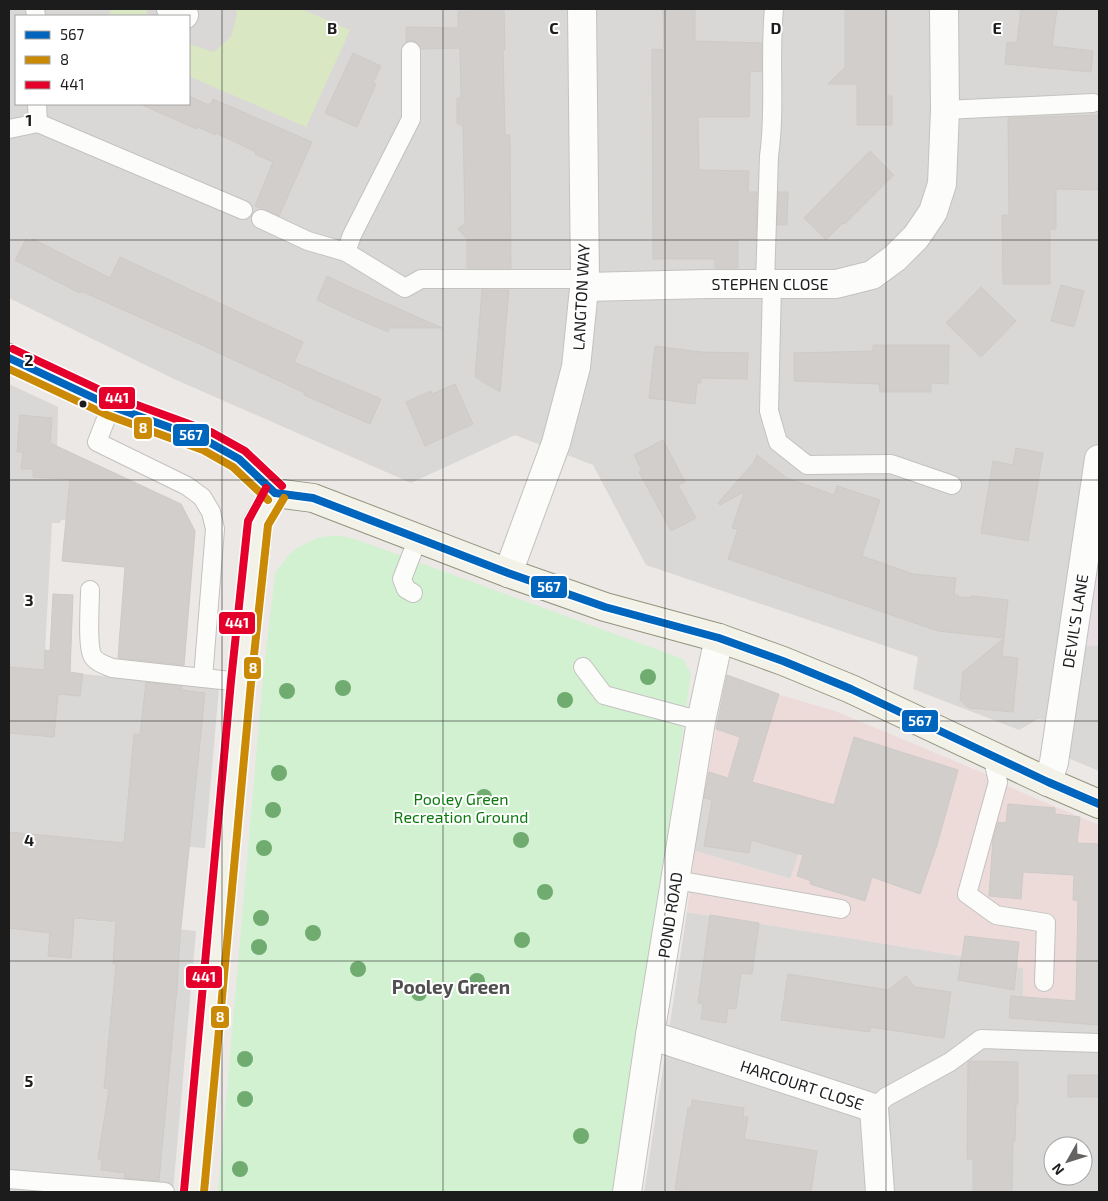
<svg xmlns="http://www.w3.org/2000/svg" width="1108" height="1201" font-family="'Exo 2',sans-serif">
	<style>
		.residential { fill: #dad8d6; fill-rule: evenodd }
		.commercial { fill: #eddbda }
		.industrial { fill: #e9dde4 }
		.religious { fill: #d9d8d6 }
		.grass { fill: #d9e8c3 }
		.park { fill: #d2f1d1 }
		.building { fill: #d1cecc; stroke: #cecac6 }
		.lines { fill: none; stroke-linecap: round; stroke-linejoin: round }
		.lane-casing { stroke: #c3c2c1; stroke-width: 20 }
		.street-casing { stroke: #c3c2c1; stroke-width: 30 }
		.secondary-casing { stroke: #94937d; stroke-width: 30 }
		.lane { stroke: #fcfcfb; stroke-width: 18 }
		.street { stroke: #fcfcfb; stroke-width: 28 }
		.secondary { stroke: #f3f2e9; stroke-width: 28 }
		.bus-1-casing { stroke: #fff; stroke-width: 11 }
		.bus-2-casing { stroke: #fff; stroke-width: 11 }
		.bus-3-casing { stroke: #fff; stroke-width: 11 }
		.bus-1 { stroke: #0065bd; stroke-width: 8 }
		.bus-2 { stroke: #cb8a06; stroke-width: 8 }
		.bus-3 { stroke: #e4002b; stroke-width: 8 }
		.tree { fill: #70ab6f }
		.grid { fill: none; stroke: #1c1c1c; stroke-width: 1; stroke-opacity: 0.55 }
		.bus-dot { fill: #1c1c1c; stroke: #fff; stroke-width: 2 }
		.labels { text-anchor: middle; stroke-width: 4; stroke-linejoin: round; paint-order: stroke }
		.street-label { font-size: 16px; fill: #1c1c1c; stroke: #fff }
		.park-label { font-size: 16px; fill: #0c790f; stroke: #fff }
		.quarter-label { font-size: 19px; font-weight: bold; fill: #4f4f4f; stroke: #fff }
		.grid-label { font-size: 16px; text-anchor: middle; font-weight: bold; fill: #1c1c1c; stroke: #fff; stroke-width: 4; stroke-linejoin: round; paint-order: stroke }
		.line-badge { stroke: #fff; stroke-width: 2 }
		.badge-label { font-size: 14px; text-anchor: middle; font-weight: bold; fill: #fff }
	</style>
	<rect width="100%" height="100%" fill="#ebe8e5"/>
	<!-- residential -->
	<g class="residential">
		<path d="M9,9H1099V771L1068,758L1073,725L1038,719L1019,730L913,689L918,657L646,565L593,465L515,435L411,483L174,379L9,298ZM16,16H189V104H16Z"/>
		<path d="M9,384L58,407L57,459L181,504L195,531L184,669L124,664L126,641L119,640L126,557L89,553L88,564L62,561L66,520H61L60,523H52L44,670L219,688L205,848L164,845L163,847L9,832Z"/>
		<path d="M703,797L807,828L791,879L695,851Z"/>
		<path d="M9,912L196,931L173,1192H9Z"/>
		<path d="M687,912L961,956L1024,968L1023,996L1099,1005V1192H644ZM1053,1146H1083V1176H1053Z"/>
	</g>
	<!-- commercial -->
	<path class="commercial" d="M726,679L835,711L983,773L998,782L1037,799L1099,825V1005L1023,996V968L961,956L687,912L695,851L790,879L807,828L703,797Z"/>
	<!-- industrial -->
	<path class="industrial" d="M1099,557V646H1085L1088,634Z"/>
	<!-- religious -->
	<g class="religious">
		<path d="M944,9H973L974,59L945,60Z"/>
		<path d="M9,1095L36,1096L25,1180L9,1179Z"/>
	</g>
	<!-- grass -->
	<g class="grass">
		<path d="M112,9H147V16H108Z"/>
		<path d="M236,9H301L350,30L306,127L189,76V44L214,52L231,37L237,15Z"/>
	</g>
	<!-- park -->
	<path class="park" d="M329,536H343L358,540L683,659L691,674L616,1192H218L263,678L275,574L288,556L297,548L317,538Z"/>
	<!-- building -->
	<g class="building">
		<path d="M472,9H504L505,50H503L505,135H510L511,268H467V239L458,229L465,223L463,126H462L461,124H457V98H461L460,48L421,49L416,42L411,40L406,42V27L458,28V11H472Z"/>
		<path d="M663,9H695V41L762,43V71L750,72L749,117H699L698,119L699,170L749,171L748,192H757L756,239H738V268H715V259H653L652,49L664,50Z"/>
		<path d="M845,9H887V96H892V125H857V84H828L845,67Z"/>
		<path d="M1021,9H1057L1052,46L1093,51L1091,72L1005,64L1007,42L1017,43Z"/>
		<path d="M353,53L381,66L373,83L376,84L357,127L325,113Z"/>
		<path d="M189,96L206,104H211L213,99L312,142L279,216L255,206L273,162L255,154L256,152L216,133L215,135L198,127L197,129L140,104H189Z"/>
		<path d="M1099,115V190L1056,189V229H1050V284H1003L1002,215H1009L1008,118Z"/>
		<path d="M870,151L894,175L845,224L843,223L826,240L804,218Z"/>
		<path d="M778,192H788L787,225H777Z"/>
		<path d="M26,239L31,242L33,239L110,278L120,257L303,342L294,362L381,399L370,424L304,395L305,393L193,341L81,291L80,293L15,260Z"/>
		<path d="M327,276L352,288L442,328H389L388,332L355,318L317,300Z"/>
		<path d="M1061,285L1084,291L1074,327L1051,321Z"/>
		<path d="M981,287L1016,321L981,357L946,323Z"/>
		<path d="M482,290H509L500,392L475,377Z"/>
		<path d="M873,345H949L948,384L931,383V392H880L879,384L794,381V353L873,351Z"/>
		<path d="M655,346L701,352L748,353L747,379L701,378V383H697L695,404L649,398Z"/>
		<path d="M455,384L473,424L425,446L406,402L431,391L432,394Z"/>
		<path d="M20,415L52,418L50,443L181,504L195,531L184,665L118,658L125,567L62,561L70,479L33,477V469H21L23,452H17Z"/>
		<path d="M663,440L685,482L678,485L696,518L671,531L639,472L642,471L634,455Z"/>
		<path d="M1016,448L1043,453L1028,541L981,533L993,461L1013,465Z"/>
		<path d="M757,455L787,478L834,495L837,486L880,500L862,556L913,574L956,578L954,595H958V597L970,598L971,596L1008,600L1002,656L1018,658L1013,712L969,708L960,700L963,672L1004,638L938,631L728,559L738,529L732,528L744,492L720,505L718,503L754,462Z"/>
		<path d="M53,594L73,595L70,672L83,674L80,696L58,694L54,737L9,733V667L44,670L45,650L50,651Z"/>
		<path d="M727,675L779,694L752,782L834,805L854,737L958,770L937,845L920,894L872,877L865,901L810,884L811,881L797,876L803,855L751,840L749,853L704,846L712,800L704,798L709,772L728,778L740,737L716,729Z"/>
		<path d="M146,682L182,686V690L205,693L180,937L177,988L159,1181L124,1178L125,1173L101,1170L102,1159H98L109,1089L104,1088L105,1078L116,964H113L116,922L74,918L71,958L48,956L50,933L9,928V832L124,843L134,734L140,735Z"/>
		<path d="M1008,804L1055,808V814L1080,817L1077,843L1099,844L1098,1025L1009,1018L1011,996L1076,1001L1078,901L1073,900L1074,875L1023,872L1021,899L989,896L993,839L998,822L1006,823Z"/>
		<path d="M710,915L759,923L752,974L741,973L736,1009L728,1008L726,1023L701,1019L703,1004L698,1003Z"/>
		<path d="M965,936L1019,942L1014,990L958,980Z"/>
		<path d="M788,974L888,990L906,976L915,987L951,992L944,1038L870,1027V1032L781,1020Z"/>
		<path d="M969,1061L1018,1062V1104H1016L1015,1141H1013L1012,1192H973V1159H967L968,1062Z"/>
		<rect x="1068" y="1075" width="31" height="22"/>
		<path d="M692,1100L744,1108L743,1117H748L744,1139L817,1151L811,1192H688L675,1189L688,1108H691Z"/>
	</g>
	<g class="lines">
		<defs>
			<g id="lane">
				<path d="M35,9L36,16"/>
				<path d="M411,51V119L352,235L346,252L405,288L421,279H585"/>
				<path d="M37,104L38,123"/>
				<path d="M945,110L1093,103"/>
				<path d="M9,129L38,123L243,210"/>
				<path d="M261,219L308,241L346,252"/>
				<path d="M765,284L769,156C776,108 769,58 774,9"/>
				<path d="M772,284L769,411L778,442L807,465L891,464L952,485"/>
				<path d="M111,406L97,442L187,486L202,497L211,512L215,529L203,678L241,682"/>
				<path d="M90,590C90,605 87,643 92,655C95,662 105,665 112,668L203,678"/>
				<path d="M413,593L406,589L402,579L418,538"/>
				<path d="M583,667L604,695L701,721"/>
				<path d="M992,755L998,782L967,894L996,915L1046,923L1044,982"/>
				<path d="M676,880L841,909"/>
				<path d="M874,1108L886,1097L950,1062L981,1039L1099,1043"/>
				<path d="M9,1179L165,1192"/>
			</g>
			<g id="street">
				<path d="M171,9L184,15"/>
				<path d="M585,287L708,284H836L872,275L895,258L916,237L933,212L942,184L945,110L944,9"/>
				<path d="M508,573L556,443L576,367L585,279L582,9"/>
				<path d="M1048,782L1054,762L1099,459"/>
				<path d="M650,1035L874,1108L880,1192"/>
				<path d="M627,1192L650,1035L701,721L719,638"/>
			</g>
			<g id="secondary">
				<path d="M9,358L111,406L207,441L239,459L275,493L313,498L508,573L605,607L719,638L783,661L851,689L1048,782L1099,804"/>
				<path d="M194,1192L241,682L257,536L258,522L275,493"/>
			</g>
		</defs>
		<!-- lane casing -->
		<use href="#lane" class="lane-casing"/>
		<!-- street casing -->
		<use href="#street" class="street-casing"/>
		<!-- secondary casing -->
		<use href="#secondary" class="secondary-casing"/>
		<!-- lane -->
		<use href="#lane" class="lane"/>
		<!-- street -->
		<use href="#street" class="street"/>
		<!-- secondary -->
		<use href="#secondary" class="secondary"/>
		<defs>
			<path id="bus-1" d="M9,358L111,406L207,441L239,459L275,493L313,498L508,573L605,607L719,638L783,661L851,689L1048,782L1099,804"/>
			<g id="bus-2">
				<path d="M9,369L107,415L203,450L233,467L268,500"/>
				<path d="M204,1192L251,683L268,525L284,498"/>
			</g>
			<g id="bus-3">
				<path d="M13,349L115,397L211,432L245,451L282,486"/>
				<path d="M184,1191L231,681L248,521L266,488"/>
			</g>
		</defs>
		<!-- bus-1 casing -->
		<use href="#bus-1" class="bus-1-casing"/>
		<!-- bus-2 casing -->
		<use href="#bus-2" class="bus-2-casing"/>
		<!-- bus-3 casing -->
		<use href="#bus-3" class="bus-3-casing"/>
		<!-- bus-1 -->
		<use href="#bus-1" class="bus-1"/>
		<!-- bus-2 -->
		<use href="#bus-2" class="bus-2"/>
		<!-- bus-3 -->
		<use href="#bus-3" class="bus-3"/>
	</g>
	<!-- trees -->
	<g class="tree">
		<circle cx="648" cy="677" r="8"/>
		<circle cx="343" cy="688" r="8"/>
		<circle cx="287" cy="691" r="8"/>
		<circle cx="565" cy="700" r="8"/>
		<circle cx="279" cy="773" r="8"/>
		<circle cx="484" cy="797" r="8"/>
		<circle cx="273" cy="810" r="8"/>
		<circle cx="521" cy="840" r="8"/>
		<circle cx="264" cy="848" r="8"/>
		<circle cx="545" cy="892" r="8"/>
		<circle cx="261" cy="918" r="8"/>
		<circle cx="313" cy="933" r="8"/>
		<circle cx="522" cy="940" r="8"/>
		<circle cx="259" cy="947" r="8"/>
		<circle cx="358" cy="969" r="8"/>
		<circle cx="477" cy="981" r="8"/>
		<circle cx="419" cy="993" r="8"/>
		<circle cx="245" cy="1059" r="8"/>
		<circle cx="245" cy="1099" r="8"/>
		<circle cx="581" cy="1136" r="8"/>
		<circle cx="240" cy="1169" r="8"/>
	</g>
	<!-- grid -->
	<path class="grid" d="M222,9V1192M443,9V1192M665,9V1192M886,9V1192M9,240H1099M9,480H1099M9,721H1099M9,961H1099"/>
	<!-- markers -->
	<circle class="bus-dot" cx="83" cy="404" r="4.5"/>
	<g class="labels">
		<!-- street labels -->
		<g class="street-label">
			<text x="770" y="290">STEPHEN CLOSE</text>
			<text transform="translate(581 297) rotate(-87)" y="6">LANGTON WAY</text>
			<text transform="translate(1075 621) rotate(-81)" y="6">DEVIL'S LANE</text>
			<text transform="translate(670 915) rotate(-81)" y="6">POND ROAD</text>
			<text transform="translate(802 1085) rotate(18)" y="6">HARCOURT CLOSE</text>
		</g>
		<!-- park labels -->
		<g class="park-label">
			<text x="461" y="805">Pooley Green<tspan x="461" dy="18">Recreation Ground</tspan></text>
		</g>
		<!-- quarter labels -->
		<g class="quarter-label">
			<text x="451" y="994">Pooley Green</text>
		</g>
	</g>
	<g class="grid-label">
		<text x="332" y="34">B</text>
		<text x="554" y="34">C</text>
		<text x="776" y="34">D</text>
		<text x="997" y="34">E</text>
		<text x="29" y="126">1</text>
		<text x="29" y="366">2</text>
		<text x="29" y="606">3</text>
		<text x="29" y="846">4</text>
		<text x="29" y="1087">5</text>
	</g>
	<g class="line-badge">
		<rect x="98" y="386" width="38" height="24" rx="5" fill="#e4002b"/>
		<rect x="133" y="416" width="20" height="24" rx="5" fill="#cb8a06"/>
		<rect x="172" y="423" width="38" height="24" rx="5" fill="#0065bd"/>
		<rect x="530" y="575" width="38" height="24" rx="5" fill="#0065bd"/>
		<rect x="218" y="611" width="38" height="24" rx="5" fill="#e4002b"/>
		<rect x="243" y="656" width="19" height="24" rx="5" fill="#cb8a06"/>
		<rect x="901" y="709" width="38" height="24" rx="5" fill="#0065bd"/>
		<rect x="185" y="965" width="38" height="24" rx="5" fill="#e4002b"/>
		<rect x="210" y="1005" width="20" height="24" rx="5" fill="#cb8a06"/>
	</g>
	<g class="badge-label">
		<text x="117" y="403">441</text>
		<text x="143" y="433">8</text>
		<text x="191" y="440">567</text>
		<text x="549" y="592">567</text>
		<text x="237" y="628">441</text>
		<text x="253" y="673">8</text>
		<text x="920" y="726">567</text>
		<text x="204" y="982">441</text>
		<text x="220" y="1022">8</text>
	</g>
	<!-- border -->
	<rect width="1108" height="1201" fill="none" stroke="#1c1c1c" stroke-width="20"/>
	<!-- legend -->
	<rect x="15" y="15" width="175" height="90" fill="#ffffff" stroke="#a4a4a4"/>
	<rect x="25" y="31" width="25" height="8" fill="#0065bd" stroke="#a4a4a4"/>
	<text x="60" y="40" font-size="15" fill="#1c1c1c">567</text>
	<rect x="25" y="56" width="25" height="8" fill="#cb8a06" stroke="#a4a4a4"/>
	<text x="60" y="65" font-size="15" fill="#1c1c1c">8</text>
	<rect x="25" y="81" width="25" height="8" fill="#e4002b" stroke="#a4a4a4"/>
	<text x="60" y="90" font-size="15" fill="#1c1c1c">441</text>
	<!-- north arrow -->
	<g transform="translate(1068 1161) rotate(231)"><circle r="24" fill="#ffffff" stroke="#a4a4a4"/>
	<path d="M0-4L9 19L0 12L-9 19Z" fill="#646362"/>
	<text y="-8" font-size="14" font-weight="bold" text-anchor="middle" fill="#1c1c1c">N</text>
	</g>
</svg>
